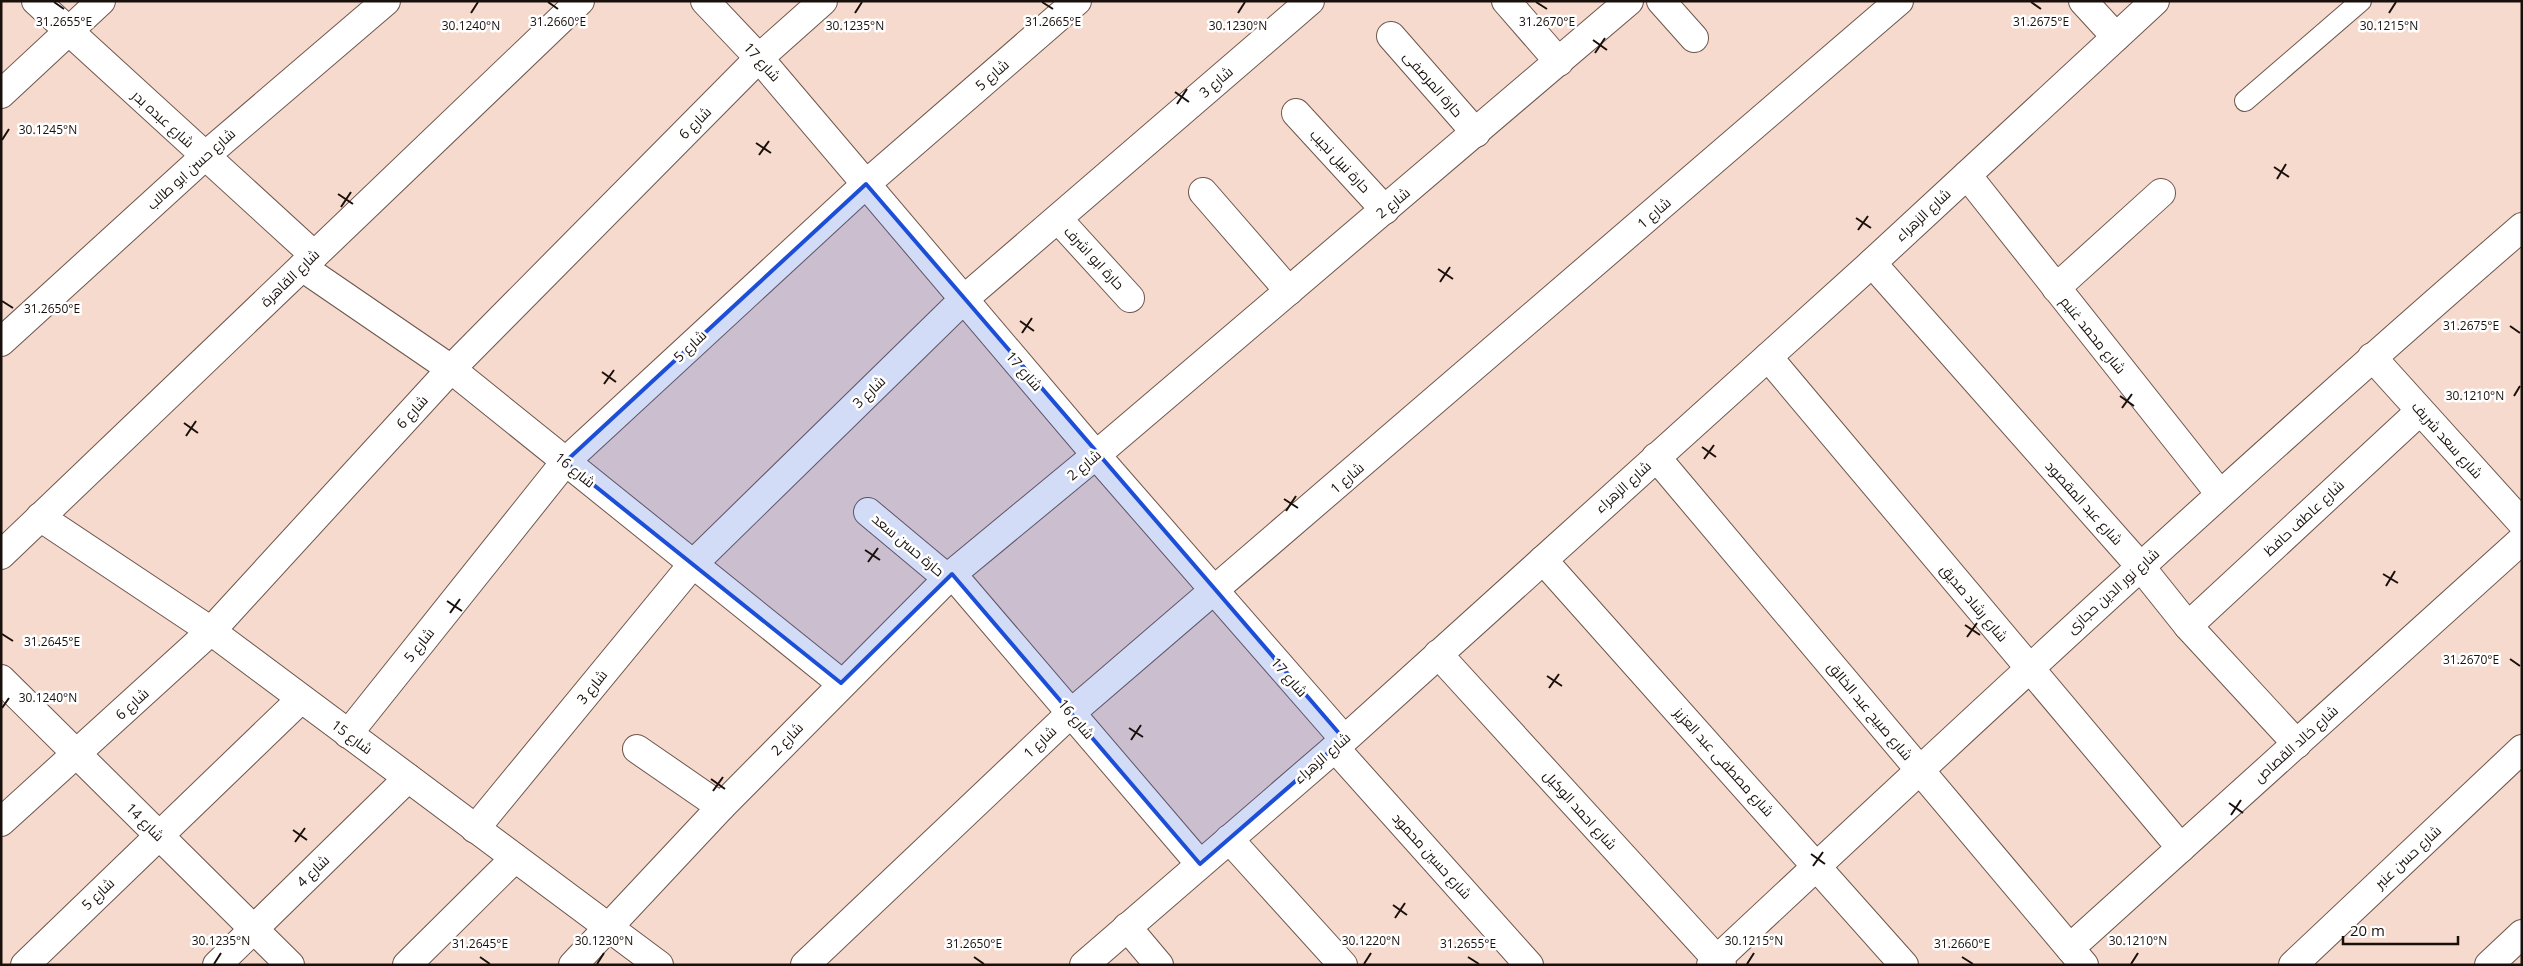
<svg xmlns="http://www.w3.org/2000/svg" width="2523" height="966" font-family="'Open Sans',Cairo,sans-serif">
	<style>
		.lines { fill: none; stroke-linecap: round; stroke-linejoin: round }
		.service-casing { stroke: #6e564c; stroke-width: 22 }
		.minor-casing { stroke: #6e564c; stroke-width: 30 }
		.service { stroke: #fff; stroke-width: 20 }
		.minor { stroke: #fff; stroke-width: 28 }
		.marked { fill: #1d4ed8; fill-opacity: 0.2; stroke: #1d4ed8; stroke-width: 4; stroke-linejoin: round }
		.ticks { fill: none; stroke: #19100c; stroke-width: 2 }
		.labels { text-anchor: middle; stroke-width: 5; stroke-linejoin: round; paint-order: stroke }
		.street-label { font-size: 14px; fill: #19100c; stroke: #fff }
		.ticks-label { font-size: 12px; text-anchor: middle; fill: #19100c; stroke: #fff; stroke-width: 5; stroke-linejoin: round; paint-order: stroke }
	</style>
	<rect width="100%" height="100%" fill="#f7dace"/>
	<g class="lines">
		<defs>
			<path id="service" d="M2245,101L2361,1"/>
			<g id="minor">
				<path d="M36,1L314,255"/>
				<path d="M705,1L759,58L1096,455L1344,739"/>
				<path d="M1506,1L1559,62"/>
				<path d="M1661,1L1694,38"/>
				<path d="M2083,1L2116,37"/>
				<path d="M1391,36L1476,133"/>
				<path d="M1,94L101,1"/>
				<path d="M1296,113L1385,210"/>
				<path d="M1967,175L2220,494"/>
				<path d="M1203,192L1289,291"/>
				<path d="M1058,219L1130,298"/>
				<path d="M1872,263L2140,566L2188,626L2297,744"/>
				<path d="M302,267L451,369L841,683"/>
				<path d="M2056,288L2161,193"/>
				<path d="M1,342L205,156L386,1"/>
				<path d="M1768,357L2181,848"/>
				<path d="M2372,357L2522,523"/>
				<path d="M1656,457L2084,965"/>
				<path d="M868,512L947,578"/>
				<path d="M40,517L211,631L659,965"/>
				<path d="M1,555L580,1"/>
				<path d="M1543,560L1904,965"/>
				<path d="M952,574L1200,864"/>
				<path d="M2188,626L2420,411"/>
				<path d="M1438,654L1722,965"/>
				<path d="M1,679L290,965"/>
				<path d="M348,734L565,462L866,184L1077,1"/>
				<path d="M1335,748L1529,965"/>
				<path d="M637,749L721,807"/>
				<path d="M1,822L211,631L451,369L759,58L823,1"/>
				<path d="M475,829L692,565L963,300L1310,1"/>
				<path d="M1229,839L1343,965"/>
				<path d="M1127,927L1159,965"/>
				<path d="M2070,948L2522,540"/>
				<path d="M25,965L301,699"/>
				<path d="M217,965L408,778"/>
				<path d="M407,965L515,858"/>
				<path d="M573,965L721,807L952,574L1096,455L1629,1"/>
				<path d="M805,965L1071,713L1899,1"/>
				<path d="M1084,965L1335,748L1872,263L2155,1"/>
				<path d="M1711,965C1978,715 2246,466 2522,227"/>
				<path d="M2293,965L2522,749"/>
				<path d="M2489,965L2522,934"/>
			</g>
		</defs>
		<!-- service casing -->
		<use href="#service" class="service-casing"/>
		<!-- minor casing -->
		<use href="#minor" class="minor-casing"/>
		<!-- service -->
		<use href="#service" class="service"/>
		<!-- minor -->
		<use href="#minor" class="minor"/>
	</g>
	<!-- marked area -->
	<path class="marked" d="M866,184L1344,739L1200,864L952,574L841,683L565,462Z"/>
	<!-- ticks -->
	<path class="ticks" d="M54,2L64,9M548,2L558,9M1042,2L1053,9M1536,2L1547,9M2031,2L2041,9M471,13L478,2M855,13L862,2M1238,13L1245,2M2389,13L2396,2M1593,40L1607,50M1595,53L1605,38M1175,92L1189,102M1177,104L1187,89M2,140L9,129M756,143L771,153M759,155L769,141M2274,167L2289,177M2277,179L2286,164M338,194L353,204M341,207L351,192M1856,218L1871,228M1858,230L1868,216M1438,269L1453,279M1440,282L1450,267M2,301L13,308M1020,321L1034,331M2510,326L2520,333M1022,333L1032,318M602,372L616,382M604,384L614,370M2120,396L2134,406M2514,396L2520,386M2122,408L2132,394M184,423L198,433M186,436L196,421M1702,447L1716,457M1704,459L1714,445M1284,499L1298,508M1286,511L1296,496M865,550L880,560M868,562L878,548M2383,574L2398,583M2386,586L2395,571M447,601L462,611M450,613L460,599M1965,625L1980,635M2,634L13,641M1967,637L1977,623M2510,659L2520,666M1547,676L1562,686M1549,688L1559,674M2,708L9,698M1129,728L1143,737M1131,740L1141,725M711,779L725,789M713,791L723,777M2229,803L2243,813M2231,815L2241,800M293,830L307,840M295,842L305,828M1811,854L1825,864M1813,866L1823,852M1393,905L1407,915M1395,918L1405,903M480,957L490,964M974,957L984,964M1468,957L1479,964M1962,957L1973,964M214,964L221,953M597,964L604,953M1364,964L1371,953M1747,964L1754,953M2131,964L2138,953"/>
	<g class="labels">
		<!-- street labels -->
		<g class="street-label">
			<text transform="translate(762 62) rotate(48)" y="5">شارع 17</text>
			<text transform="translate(992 75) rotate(-41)" y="5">شارع 5</text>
			<text transform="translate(1216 82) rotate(-41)" y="5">شارع 3</text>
			<text transform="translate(1433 84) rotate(49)" y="5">حارة المرصفى</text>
			<text transform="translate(163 119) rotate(42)" y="5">شارع عبده بدر</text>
			<text transform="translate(695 123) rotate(-45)" y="5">شارع 6</text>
			<text transform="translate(1340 161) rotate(47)" y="5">حارة نبيل نجيب</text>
			<text transform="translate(191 169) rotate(-42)" y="5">شارع حسن ابو طالب</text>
			<text transform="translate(1393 203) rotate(-40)" y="5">شارع 2</text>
			<text transform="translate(1654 213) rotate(-41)" y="5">شارع 1</text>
			<text transform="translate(1923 215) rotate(-43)" y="5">شارع الزهراء</text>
			<text transform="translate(1094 258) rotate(47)" y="5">حارة ابو اشرف</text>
			<text transform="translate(290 278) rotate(-44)" y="5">شارع القاهرة</text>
			<text transform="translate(2093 335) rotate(51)" y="5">شارع محمد غنيم</text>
			<text transform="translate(690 346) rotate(-43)" y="5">شارع 5</text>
			<text transform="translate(1024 371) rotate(49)" y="5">شارع 17</text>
			<text transform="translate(869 392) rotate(-44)" y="5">شارع 3</text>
			<text transform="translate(412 412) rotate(-48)" y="5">شارع 6</text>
			<text transform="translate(2447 440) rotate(48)" y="5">شارع سعد شريف</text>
			<text transform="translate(1084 465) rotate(-40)" y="5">شارع 2</text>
			<text transform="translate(575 470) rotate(39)" y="5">شارع 16</text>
			<text transform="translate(1347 478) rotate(-41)" y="5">شارع 1</text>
			<text transform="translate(1623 487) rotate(-42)" y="5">شارع الزهراء</text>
			<text transform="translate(2084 503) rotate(48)" y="5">شارع عبد المقصود</text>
			<text transform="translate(2304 518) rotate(-43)" y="5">شارع عاطف حافظ</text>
			<text transform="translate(908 545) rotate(40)" y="5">حارة حسن سعد</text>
			<text transform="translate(2113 591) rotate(-42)" y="5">شارع نور الدين حجازى</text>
			<text transform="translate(1974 603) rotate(50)" y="5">شارع رشاد صديق</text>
			<text transform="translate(419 645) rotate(-51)" y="5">شارع 5</text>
			<text transform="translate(1289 677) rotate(49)" y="5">شارع 17</text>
			<text transform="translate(592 687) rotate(-51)" y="5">شارع 3</text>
			<text transform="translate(132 704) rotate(-42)" y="5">شارع 6</text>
			<text transform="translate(1870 711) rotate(50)" y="5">شارع صبيح عبد الخالق</text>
			<text transform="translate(1076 719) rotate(50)" y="5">شارع 16</text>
			<text transform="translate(352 737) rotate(37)" y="5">شارع 15</text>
			<text transform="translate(787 739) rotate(-46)" y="5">شارع 2</text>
			<text transform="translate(1040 742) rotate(-43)" y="5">شارع 1</text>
			<text transform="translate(2296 744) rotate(-42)" y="5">شارع خالد القصاص</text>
			<text transform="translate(1322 758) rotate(-41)" y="5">شارع الزهراء</text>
			<text transform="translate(1724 762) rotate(48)" y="5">شارع مصطفى عبد العزيز</text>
			<text transform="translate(1580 810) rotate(48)" y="5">شارع احمد الوكيل</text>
			<text transform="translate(145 822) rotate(45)" y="5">شارع 14</text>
			<text transform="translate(1432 856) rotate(48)" y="5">شارع حسين محمود</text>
			<text transform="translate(2408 857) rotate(-43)" y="5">شارع حسن عنبر</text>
			<text transform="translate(313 871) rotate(-44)" y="5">شارع 4</text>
			<text transform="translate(98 894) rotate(-44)" y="5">شارع 5</text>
		</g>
	</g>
	<g class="ticks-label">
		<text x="64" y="26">31.2655°E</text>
		<text x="558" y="26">31.2660°E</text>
		<text x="1053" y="26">31.2665°E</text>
		<text x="1547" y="26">31.2670°E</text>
		<text x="2041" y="26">31.2675°E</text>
		<text x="471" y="30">30.1240°N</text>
		<text x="855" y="30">30.1235°N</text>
		<text x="1238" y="30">30.1230°N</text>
		<text x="2389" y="30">30.1215°N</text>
		<text x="48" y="134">30.1245°N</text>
		<text x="52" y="313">31.2650°E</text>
		<text x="2471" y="330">31.2675°E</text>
		<text x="2475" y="400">30.1210°N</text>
		<text x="52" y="646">31.2645°E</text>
		<text x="2471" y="664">31.2670°E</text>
		<text x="48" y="702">30.1240°N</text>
		<text x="221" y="945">30.1235°N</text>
		<text x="604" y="945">30.1230°N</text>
		<text x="1371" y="945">30.1220°N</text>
		<text x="1754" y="945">30.1215°N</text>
		<text x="2138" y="945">30.1210°N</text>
		<text x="480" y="948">31.2645°E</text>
		<text x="974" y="948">31.2650°E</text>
		<text x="1468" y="948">31.2655°E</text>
		<text x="1962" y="948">31.2660°E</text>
	</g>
	<!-- border -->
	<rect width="2523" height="966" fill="none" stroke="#19100c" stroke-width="5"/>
	<!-- scale -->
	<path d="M2343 936v8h115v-8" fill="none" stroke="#19100c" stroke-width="2.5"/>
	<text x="2350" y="936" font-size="15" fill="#19100c" stroke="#ffffff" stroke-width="4" paint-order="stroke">20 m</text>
</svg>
